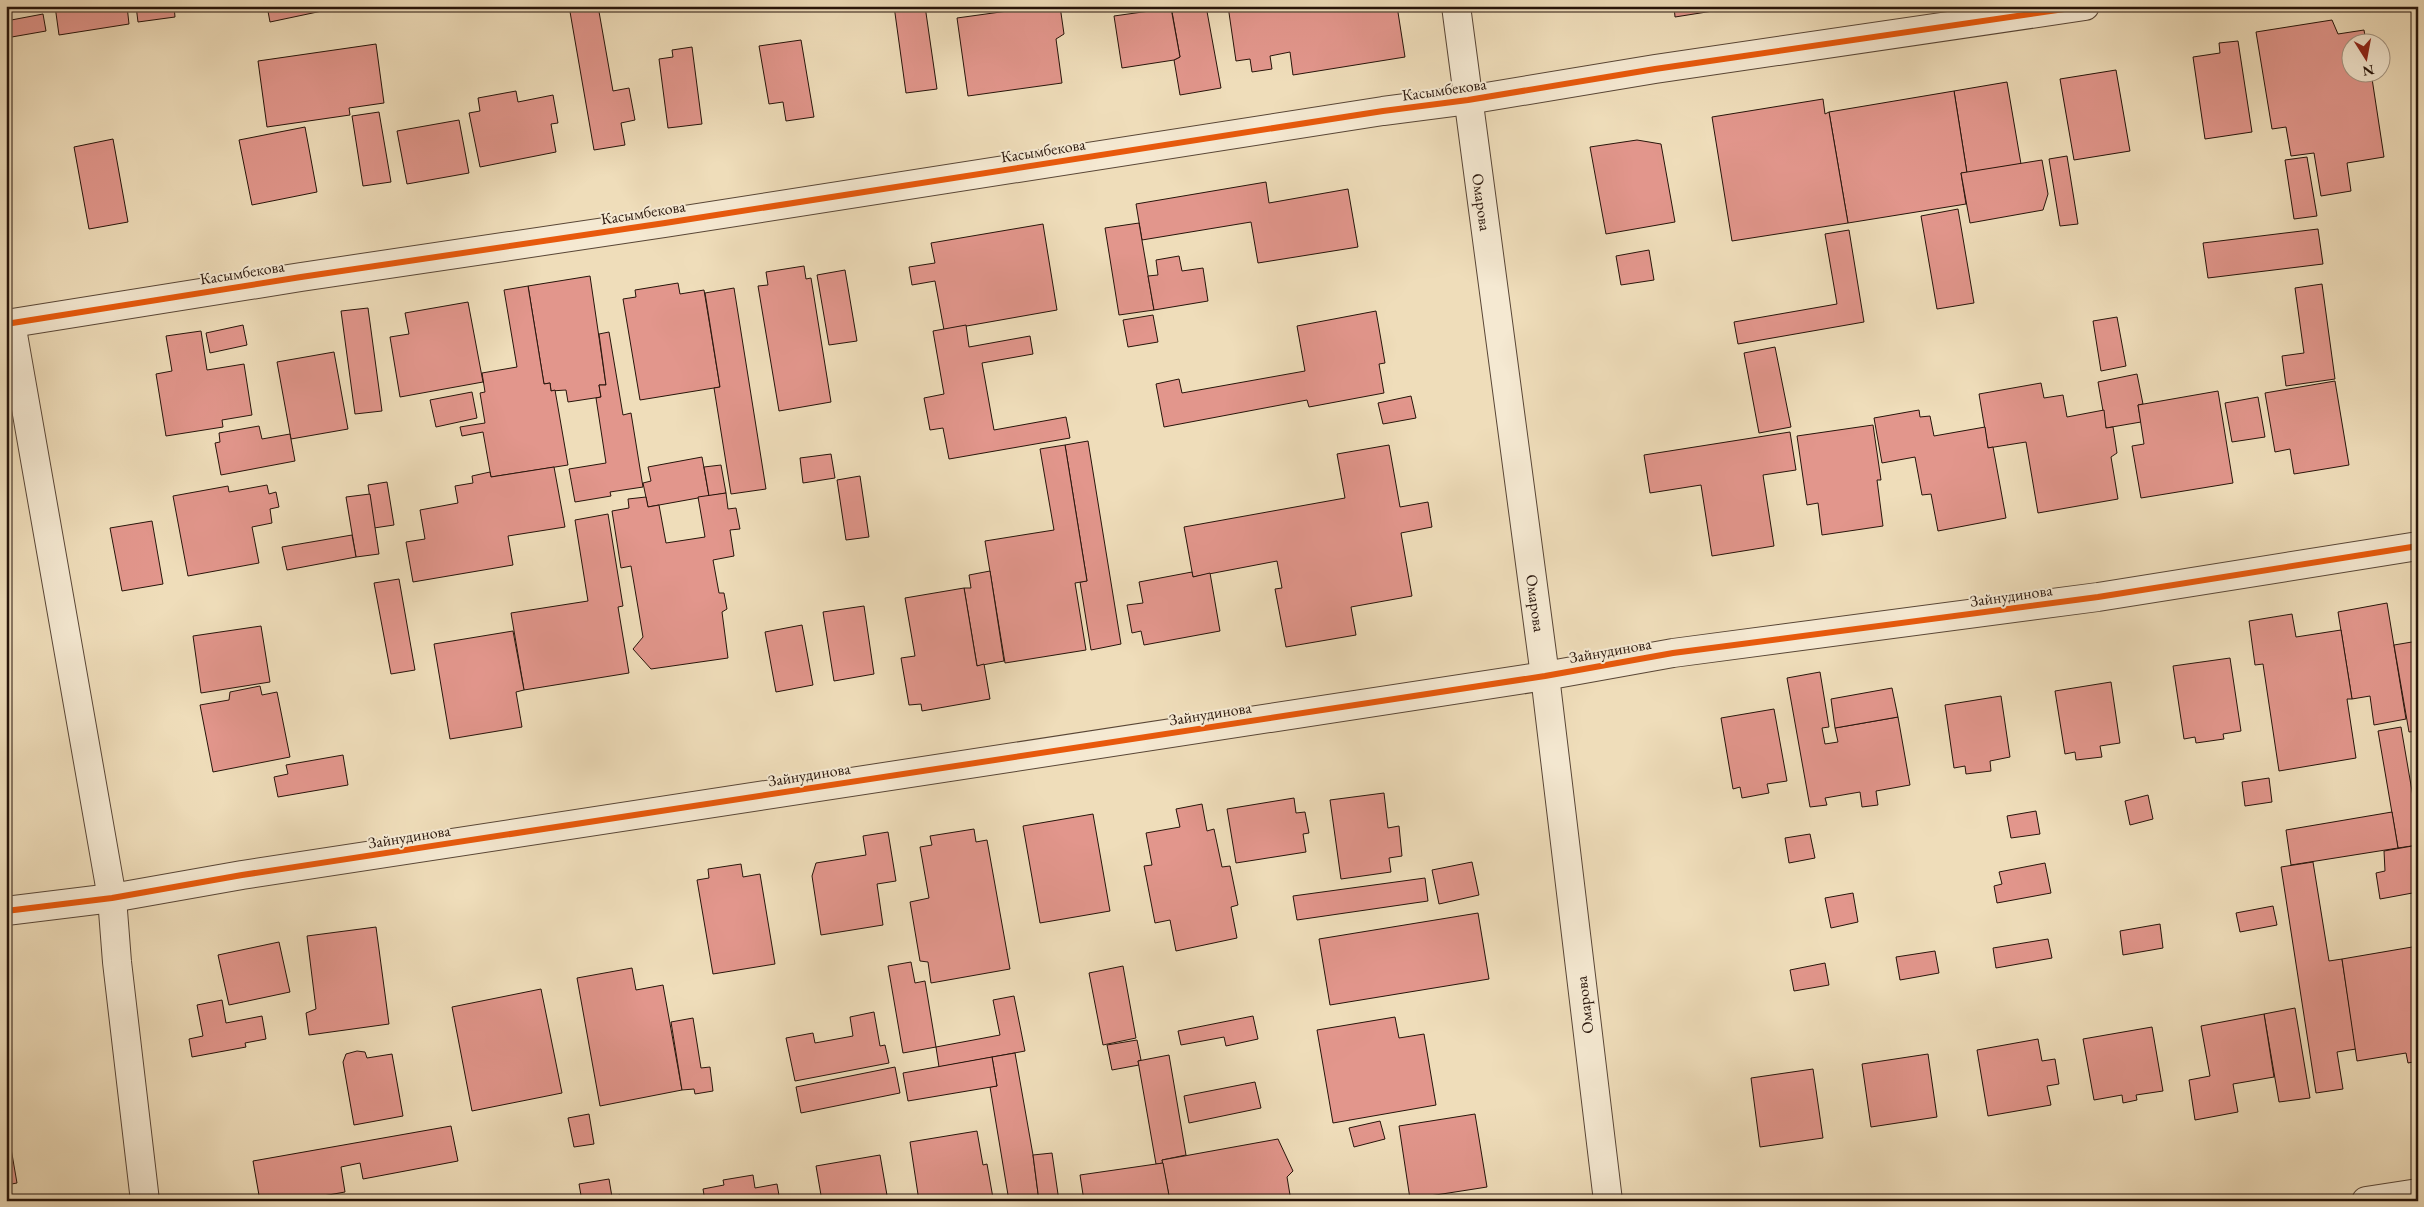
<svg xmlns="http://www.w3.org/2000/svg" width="2424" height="1207" font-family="'EB Garamond',serif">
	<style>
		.building { fill: #e2968c; stroke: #27140a }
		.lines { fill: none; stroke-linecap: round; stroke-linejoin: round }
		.minor-casing { stroke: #594636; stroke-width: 30 }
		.minor { stroke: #f5e9d2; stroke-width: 28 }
		.cycleway-casing { stroke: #f5e9d2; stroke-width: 9 }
		.cycleway { stroke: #e8590c; stroke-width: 6 }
		.labels { text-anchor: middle; stroke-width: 4; stroke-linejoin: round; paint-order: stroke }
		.street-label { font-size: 16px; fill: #27140a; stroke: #f5e9d2 }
	</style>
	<rect width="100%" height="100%" fill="#efddba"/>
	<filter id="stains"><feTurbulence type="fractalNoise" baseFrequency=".004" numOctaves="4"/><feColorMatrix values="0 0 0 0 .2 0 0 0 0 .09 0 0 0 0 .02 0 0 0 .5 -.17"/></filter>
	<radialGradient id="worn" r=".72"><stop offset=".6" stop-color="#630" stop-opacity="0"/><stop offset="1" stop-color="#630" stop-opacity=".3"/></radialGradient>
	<!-- building -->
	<g class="building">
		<path d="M55,6H127L129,24L59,35Z"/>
		<path d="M136,6H174L175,17L138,22Z"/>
		<path d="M267,6H341V7L270,22Z"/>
		<path d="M569,6H598L613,91L629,88L635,120L621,123L625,145L594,150Z"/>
		<path d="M894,6H925L937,89L906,93Z"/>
		<path d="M1060,6L1064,34L1056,39L1062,83L968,96L957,18L1044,6Z"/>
		<path d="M1171,6H1206L1221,88L1180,95L1174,60L1180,57Z"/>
		<path d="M1228,6H1397L1405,57L1293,75L1290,52L1270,56L1272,69L1252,72L1250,59L1236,61Z"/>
		<path d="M1674,6H1713V11L1675,17Z"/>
		<path d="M1171,8L1180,57L1174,60L1122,68L1114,16Z"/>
		<path d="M43,14L46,31L6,38V21Z"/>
		<path d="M2332,20L2338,34L2364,30L2366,42H2352V72H2371L2384,157L2347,163L2351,191L2321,196L2314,153L2291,156L2286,127L2272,129L2256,32Z"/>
		<path d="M801,40L814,117L786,121L783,102L769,104L759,46Z"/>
		<path d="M2238,41L2252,132L2205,139L2193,57L2220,53L2219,43Z"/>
		<path d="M376,44L384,103L349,108L350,115L267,127L258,61Z"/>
		<path d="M692,47L702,124L668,128L659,59L673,57L672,50Z"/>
		<path d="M2116,70L2130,151L2074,160L2060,79Z"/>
		<path d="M2007,82L2021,164L1967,173L1954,91Z"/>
		<path d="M516,91L518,102L553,95L558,123L551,124L556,152L480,167L469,113L480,111L478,98Z"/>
		<path d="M1954,91L1967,173H1961L1966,204L1848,223L1829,112Z"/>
		<path d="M1823,99L1825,114L1829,112L1848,223L1732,241L1712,117Z"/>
		<path d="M379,112L391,182L363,186L352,116Z"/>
		<path d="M459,120L469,173L407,184L397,131Z"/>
		<path d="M305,127L317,192L252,205L239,140Z"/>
		<path d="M113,139L128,222L89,229L74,147Z"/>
		<path d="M1637,140L1661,144L1675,222L1606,234L1590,147Z"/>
		<path d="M2067,156L2078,224L2060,226L2049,159Z"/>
		<path d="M2307,157L2317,216L2294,219L2285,160Z"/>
		<path d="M2042,160L2048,194L2043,210L1970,223L1961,173Z"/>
		<path d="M1266,182L1269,203L1348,189L1358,247L1258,263L1251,222L1142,240L1136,204Z"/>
		<path d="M1958,209L1974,303L1937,309L1921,216Z"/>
		<path d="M1139,223L1154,310L1119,315L1105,228Z"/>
		<path d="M1043,224L1057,310L944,330L935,281L912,285L909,267L935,263L931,243Z"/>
		<path d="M2318,229L2323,264L2208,278L2203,243Z"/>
		<path d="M1849,230L1864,322L1738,344L1734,322L1837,304L1825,234Z"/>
		<path d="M1649,250L1654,280L1621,285L1616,256Z"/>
		<path d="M1179,256L1182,271L1203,268L1208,301L1154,310L1148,276L1158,275L1156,260Z"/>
		<path d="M804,266L806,279L811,278L831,402L779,411L758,286L768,285L766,272Z"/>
		<path d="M845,270L857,341L829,345L817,275Z"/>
		<path d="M590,276L606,385H599L601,397L568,402L566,390L551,391L550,383L544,384L528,286Z"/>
		<path d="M678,283L680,294L704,290L720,387L640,400L623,299L636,297L635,290Z"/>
		<path d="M2322,284L2335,379L2286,386L2282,356L2304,353L2295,288Z"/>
		<path d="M528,286L544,384L550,383L551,391L555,390L568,465L491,477L483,432L462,436L460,427L485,423L480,393L485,392L482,373L517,367L504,290Z"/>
		<path d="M734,288L766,489L731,494L714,388L720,387L705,293Z"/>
		<path d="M468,302L483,382L400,397L390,337L409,334L405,313Z"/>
		<path d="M368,308L382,411L355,414L341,311Z"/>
		<path d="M1376,311L1385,363L1379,364L1384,393L1309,407L1307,400L1164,427L1156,384L1179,379L1182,393L1305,371L1297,326Z"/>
		<path d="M1153,315L1158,342L1128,347L1123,320Z"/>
		<path d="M2117,317L2126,366L2101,371L2093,321Z"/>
		<path d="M243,325L247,345L210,353L206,333Z"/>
		<path d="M966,325L969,347L1030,336L1033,354L982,363L994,430L1066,417L1070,438L949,459L943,428L930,430L924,398L944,394L933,331Z"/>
		<path d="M201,331L207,370L244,364L252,415L222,420L223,427L166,436L156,374L172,371L166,336Z"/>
		<path d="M609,332L623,415L631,413L643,487L610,492L611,496L575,502L569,469L606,463L596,398L601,397L599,385H606L599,334Z"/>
		<path d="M1775,347L1791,427L1759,433L1744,353Z"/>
		<path d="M334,352L348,429L291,439L277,362Z"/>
		<path d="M2137,374L2143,404L2138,405L2141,422L2106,428L2098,382Z"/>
		<path d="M2335,381L2349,465L2294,474L2290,449L2275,452L2265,393Z"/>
		<path d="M2041,383L2044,398L2063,395L2067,417L2104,410L2106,428L2113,427L2117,453L2111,457L2118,499L2038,513L2026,442L1988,448L1979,394Z"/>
		<path d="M2218,391L2233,483L2141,498L2132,446L2144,444L2138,405Z"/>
		<path d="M472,392L477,418L436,427L430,400Z"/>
		<path d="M1411,396L1416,418L1383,424L1378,403Z"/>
		<path d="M2258,397L2265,437L2232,442L2225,403Z"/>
		<path d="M1919,410L1920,417L1930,416L1934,436L1985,427L1988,448L1993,447L2006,518L1938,531L1931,494L1922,495L1915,457L1882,463L1874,418Z"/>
		<path d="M1873,425L1881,480H1877L1883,526L1822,535L1818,503L1807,505L1797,436Z"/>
		<path d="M259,426L262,439L290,434L295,461L221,475L215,443L220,442L219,433Z"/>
		<path d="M1790,432L1796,470L1763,475L1774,546L1712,556L1701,485L1650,493L1644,455Z"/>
		<path d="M1088,441L1121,644L1091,650L1080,582L1087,581L1065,445Z"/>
		<path d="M1065,445L1087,581L1075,583L1086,650L1005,663L985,541L1054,530L1040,449Z"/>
		<path d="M1389,445L1400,507L1428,502L1432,527L1401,533L1412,596L1351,607L1356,635L1286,647L1275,589L1282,588L1277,561L1193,577L1184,527L1345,498L1337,454Z"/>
		<path d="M831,454L835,478L803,483L800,458Z"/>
		<path d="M702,457L709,496L648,507L643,483L651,481L648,467Z"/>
		<path d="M721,465L726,493L709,496L704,467Z"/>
		<path d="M554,467L565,527L508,536L513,565L413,582L406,542L425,539L420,510L458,503L455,486L473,483L472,476L490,472L491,477Z"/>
		<path d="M860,476L869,537L846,540L837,480Z"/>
		<path d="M387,482L394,525L374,528L368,485Z"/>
		<path d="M267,485L269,494L276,492L279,507L270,509L272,523L252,527L259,563L188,576L173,496L228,486L229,492Z"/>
		<path d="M726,493L728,509L736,508L740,529L730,530L734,556L713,560L719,593H724L727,609L722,612L728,658L651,669L633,649L643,637L631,566L621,568L612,511L629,508L628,499L646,497L648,507L659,505L666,543L705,537L698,497Z"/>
		<path d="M370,494L379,554L356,557L346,497Z"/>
		<path d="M608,514L623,606L618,607L629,673L524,690L511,613L588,601L575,520Z"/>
		<path d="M152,521L163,584L122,591L110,528Z"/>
		<path d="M352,535L356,557L287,570L282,547Z"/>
		<path d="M990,571L1004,661L977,666L964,588H971L969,575Z"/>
		<path d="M1192,572L1193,577L1210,573L1220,631L1144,645L1141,631L1132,633L1127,605L1143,603L1139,582Z"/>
		<path d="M399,579L415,670L391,674L374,583Z"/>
		<path d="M964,588L977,666L984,664L990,699L922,711L921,704L909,705L901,658L915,656L905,598Z"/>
		<path d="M2387,603L2406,719L2374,725L2370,696L2352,699L2338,612Z"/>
		<path d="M864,606L874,674L834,681L823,612Z"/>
		<path d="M2292,614L2296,637L2341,630L2352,699H2347L2356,758L2279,771L2263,664L2255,665L2249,621Z"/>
		<path d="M802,625L813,685L776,692L765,632Z"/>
		<path d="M261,626L270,682L201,693L193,636Z"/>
		<path d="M513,631L524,690L516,692L522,727L450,739L434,644Z"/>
		<path d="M2418,641V731L2409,732L2394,645Z"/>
		<path d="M2230,658L2241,731L2223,734L2224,739L2196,743L2195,737L2184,739L2173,666Z"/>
		<path d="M1820,672L1829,727L1822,728L1825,744L1838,742L1835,728L1898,717L1910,785L1876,791L1878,805L1862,807L1860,792L1825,798L1827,805L1810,807L1787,678Z"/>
		<path d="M2111,682L2120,743L2100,746L2102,757L2076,760L2075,752L2065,754L2055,691Z"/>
		<path d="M260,686L262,695L277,692L290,757L213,772L200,705L229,700L230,692Z"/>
		<path d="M1892,688L1898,717L1835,728L1831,699Z"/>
		<path d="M2001,696L2010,757L1990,761L1991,771L1966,774L1965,766L1954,768L1945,705Z"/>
		<path d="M1774,709L1787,781L1767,784L1769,793L1742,798L1740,787L1733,789L1721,718Z"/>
		<path d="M2401,727L2418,826V845L2398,848L2378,731Z"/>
		<path d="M343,755L348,785L278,797L274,777L288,774L286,765Z"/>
		<path d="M2269,778L2272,802L2245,806L2242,782Z"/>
		<path d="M1384,793L1388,828L1399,826L1402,856L1389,858L1391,872L1341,879L1330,800Z"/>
		<path d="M2148,795L2153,819L2130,825L2125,801Z"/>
		<path d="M1294,798L1296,813L1305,812L1309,833L1303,834L1306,852L1236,863L1227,809Z"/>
		<path d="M1202,804L1207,831L1214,829L1222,867L1230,866L1238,905L1231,907L1237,938L1176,951L1170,920L1155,923L1144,866L1152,865L1146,833L1180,827L1176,809Z"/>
		<path d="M2036,811L2040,834L2011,838L2007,816Z"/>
		<path d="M2392,812L2398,848L2291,865L2286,830Z"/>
		<path d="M1093,814L1110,911L1040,923L1023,826Z"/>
		<path d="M974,829L976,842L987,840L1010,969L931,983L928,962L920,961L910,902L929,898L920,847L932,845L930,836Z"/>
		<path d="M888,832L896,881L877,884L883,925L821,935L812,876L816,863L866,855L863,836Z"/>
		<path d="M1810,834L1815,858L1789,863L1785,838Z"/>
		<path d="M2418,845V892L2380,899L2376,873L2385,871L2384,851Z"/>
		<path d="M1472,862L1479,895L1439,904L1432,870Z"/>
		<path d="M2313,862L2329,961L2342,959L2356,1049L2337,1052L2343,1089L2316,1093L2281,867Z"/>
		<path d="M2045,863L2051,893L1997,903L1994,886L2002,884L1999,872Z"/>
		<path d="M741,864L743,877L760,874L775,964L713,974L697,880L709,878L708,869Z"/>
		<path d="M1425,878L1428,901L1297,920L1293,896Z"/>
		<path d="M1853,893L1858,922L1831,928L1825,898Z"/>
		<path d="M2273,906L2277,925L2240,932L2236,913Z"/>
		<path d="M1478,913L1489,979L1330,1005L1319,939Z"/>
		<path d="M2160,924L2163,948L2123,955L2120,931Z"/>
		<path d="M376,927L389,1024L309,1035L306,1013L316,1009L307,936Z"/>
		<path d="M2048,939L2052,958L1996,968L1993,948Z"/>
		<path d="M279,942L290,992L229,1005L218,955Z"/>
		<path d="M2418,946V1061L2408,1063L2406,1053L2357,1061L2342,959Z"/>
		<path d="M1935,951L1939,973L1900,980L1896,957Z"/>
		<path d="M911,962L915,983L925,981L936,1047L903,1053L888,966Z"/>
		<path d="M1825,963L1829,985L1794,991L1790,970Z"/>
		<path d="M1123,966L1136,1038L1103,1045L1089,973Z"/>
		<path d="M632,968L636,990L663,985L682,1090L600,1106L577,978Z"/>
		<path d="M541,989L562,1093L472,1111L452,1007Z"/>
		<path d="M1014,996L1025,1051L939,1067L936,1047L1000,1035L993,1000Z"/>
		<path d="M222,1000L226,1023L262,1016L266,1039L245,1043L246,1047L192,1057L189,1039L203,1036L197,1005Z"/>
		<path d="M2295,1008L2310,1098L2279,1102L2264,1014Z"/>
		<path d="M874,1012L880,1046L885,1045L889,1063L795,1081L786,1038L813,1033L815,1043L853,1036L850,1017Z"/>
		<path d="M2264,1014L2274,1077L2233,1084L2238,1112L2195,1120L2189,1080L2210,1076L2201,1026Z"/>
		<path d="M1253,1016L1258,1039L1226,1046L1224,1037L1181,1045L1178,1031Z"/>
		<path d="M1395,1017L1399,1038L1424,1034L1436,1105L1333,1123L1317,1030Z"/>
		<path d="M693,1018L701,1068L710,1067L713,1091L695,1094L694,1089L682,1090L671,1022Z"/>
		<path d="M2152,1027L2163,1091L2136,1095L2137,1100L2123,1103L2122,1095L2094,1100L2083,1039Z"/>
		<path d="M2038,1039L2042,1061L2055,1059L2059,1084L2047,1086L2051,1105L1988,1116L1977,1050Z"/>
		<path d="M1137,1040L1141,1060L1138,1061L1139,1065L1112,1070L1107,1045Z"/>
		<path d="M357,1051L365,1052L367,1058L392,1054L403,1116L354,1125L343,1062L346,1054Z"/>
		<path d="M1015,1053L1033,1155L1039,1201H1009L990,1087L997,1086L992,1057Z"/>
		<path d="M1928,1054L1937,1117L1871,1127L1862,1064Z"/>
		<path d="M1169,1055L1186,1155L1162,1160L1163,1163L1156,1164L1138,1061Z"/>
		<path d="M992,1057L997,1086L908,1101L903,1073Z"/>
		<path d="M895,1067L900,1093L801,1113L796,1087Z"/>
		<path d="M1813,1069L1823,1138L1760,1147L1751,1078Z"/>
		<path d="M1255,1082L1261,1108L1189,1123L1184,1096Z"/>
		<path d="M589,1114L594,1144L574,1147L568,1118Z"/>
		<path d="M1475,1114L1487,1187L1410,1199L1399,1126Z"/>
		<path d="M1380,1121L1385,1139L1354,1147L1349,1128Z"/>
		<path d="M451,1126L458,1161L363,1179L360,1163L341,1167L345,1192L295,1201H260L253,1161Z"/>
		<path d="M6,1131H8L17,1183L6,1185Z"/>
		<path d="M977,1131L983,1165L987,1164L993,1198L985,1201H919L910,1142Z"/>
		<path d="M1278,1139L1293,1171L1287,1177L1291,1201H1170L1162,1160Z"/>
		<path d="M1052,1153L1059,1201H1039L1033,1155Z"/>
		<path d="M880,1155L888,1201H822L816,1166Z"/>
		<path d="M1163,1163L1170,1201H1084L1080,1175Z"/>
		<path d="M753,1175L755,1188L777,1184L780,1201H705L703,1189L724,1185L723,1180Z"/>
		<path d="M609,1179L612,1197L620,1195L621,1201H582L579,1184Z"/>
	</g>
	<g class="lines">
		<defs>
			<g id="minor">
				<path d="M1456,6L1545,676L1608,1201"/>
				<path d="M11,323L112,898L117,962L145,1201"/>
				<path d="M6,324L301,277L665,223L1383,111L1468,100L1655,69L2085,6"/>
				<path d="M6,911L112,898L242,875L1545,676L1673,653L2098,597L2418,546"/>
				<path d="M2366,1201L2418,1193"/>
			</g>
		</defs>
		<!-- minor casing -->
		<use href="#minor" class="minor-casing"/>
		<!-- minor -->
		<use href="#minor" class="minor"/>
		<defs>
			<g id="cycleway">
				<path d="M6,324L301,277L665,223L1383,111L1468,100L1655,69L2085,6"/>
				<path d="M6,911L112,898L242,875L1545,676L1673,653L2098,597L2418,546"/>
			</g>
		</defs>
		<!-- cycleway casing -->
		<use href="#cycleway" class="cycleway-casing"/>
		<!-- cycleway -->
		<use href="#cycleway" class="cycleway"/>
	</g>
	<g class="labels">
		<!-- street labels -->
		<g class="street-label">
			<text transform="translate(1444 89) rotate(-8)" y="6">Касымбекова</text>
			<text transform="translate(1043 150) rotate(-9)" y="6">Касымбекова</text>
			<text transform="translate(1482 202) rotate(82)" y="6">Омарова</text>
			<text transform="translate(643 212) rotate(-9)" y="6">Касымбекова</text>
			<text transform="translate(242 272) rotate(-9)" y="6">Касымбекова</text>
			<text transform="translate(2011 595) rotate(-8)" y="6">Зайнудинова</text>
			<text transform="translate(1536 603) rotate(82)" y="6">Омарова</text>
			<text transform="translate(1610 650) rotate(-10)" y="6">Зайнудинова</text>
			<text transform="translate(1210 713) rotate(-9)" y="6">Зайнудинова</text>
			<text transform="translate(809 774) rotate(-9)" y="6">Зайнудинова</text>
			<text transform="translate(409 836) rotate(-9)" y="6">Зайнудинова</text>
			<text transform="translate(1584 1005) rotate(-97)" y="6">Омарова</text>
		</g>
	</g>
	<!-- margin -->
	<rect width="2424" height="1207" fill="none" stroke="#efddba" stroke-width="25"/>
	<rect x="8" y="8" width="2409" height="1192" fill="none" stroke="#27140a" stroke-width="2.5"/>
	<rect x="12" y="12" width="2399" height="1182" fill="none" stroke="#27140a"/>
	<!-- north arrow -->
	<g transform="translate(2366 58) rotate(169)"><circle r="24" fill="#f5e9d2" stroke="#a39482"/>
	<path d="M0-4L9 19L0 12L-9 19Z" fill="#8f2418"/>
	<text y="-8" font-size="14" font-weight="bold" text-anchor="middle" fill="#27140a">N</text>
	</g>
	<rect width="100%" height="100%" filter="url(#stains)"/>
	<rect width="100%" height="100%" fill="url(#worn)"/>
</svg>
